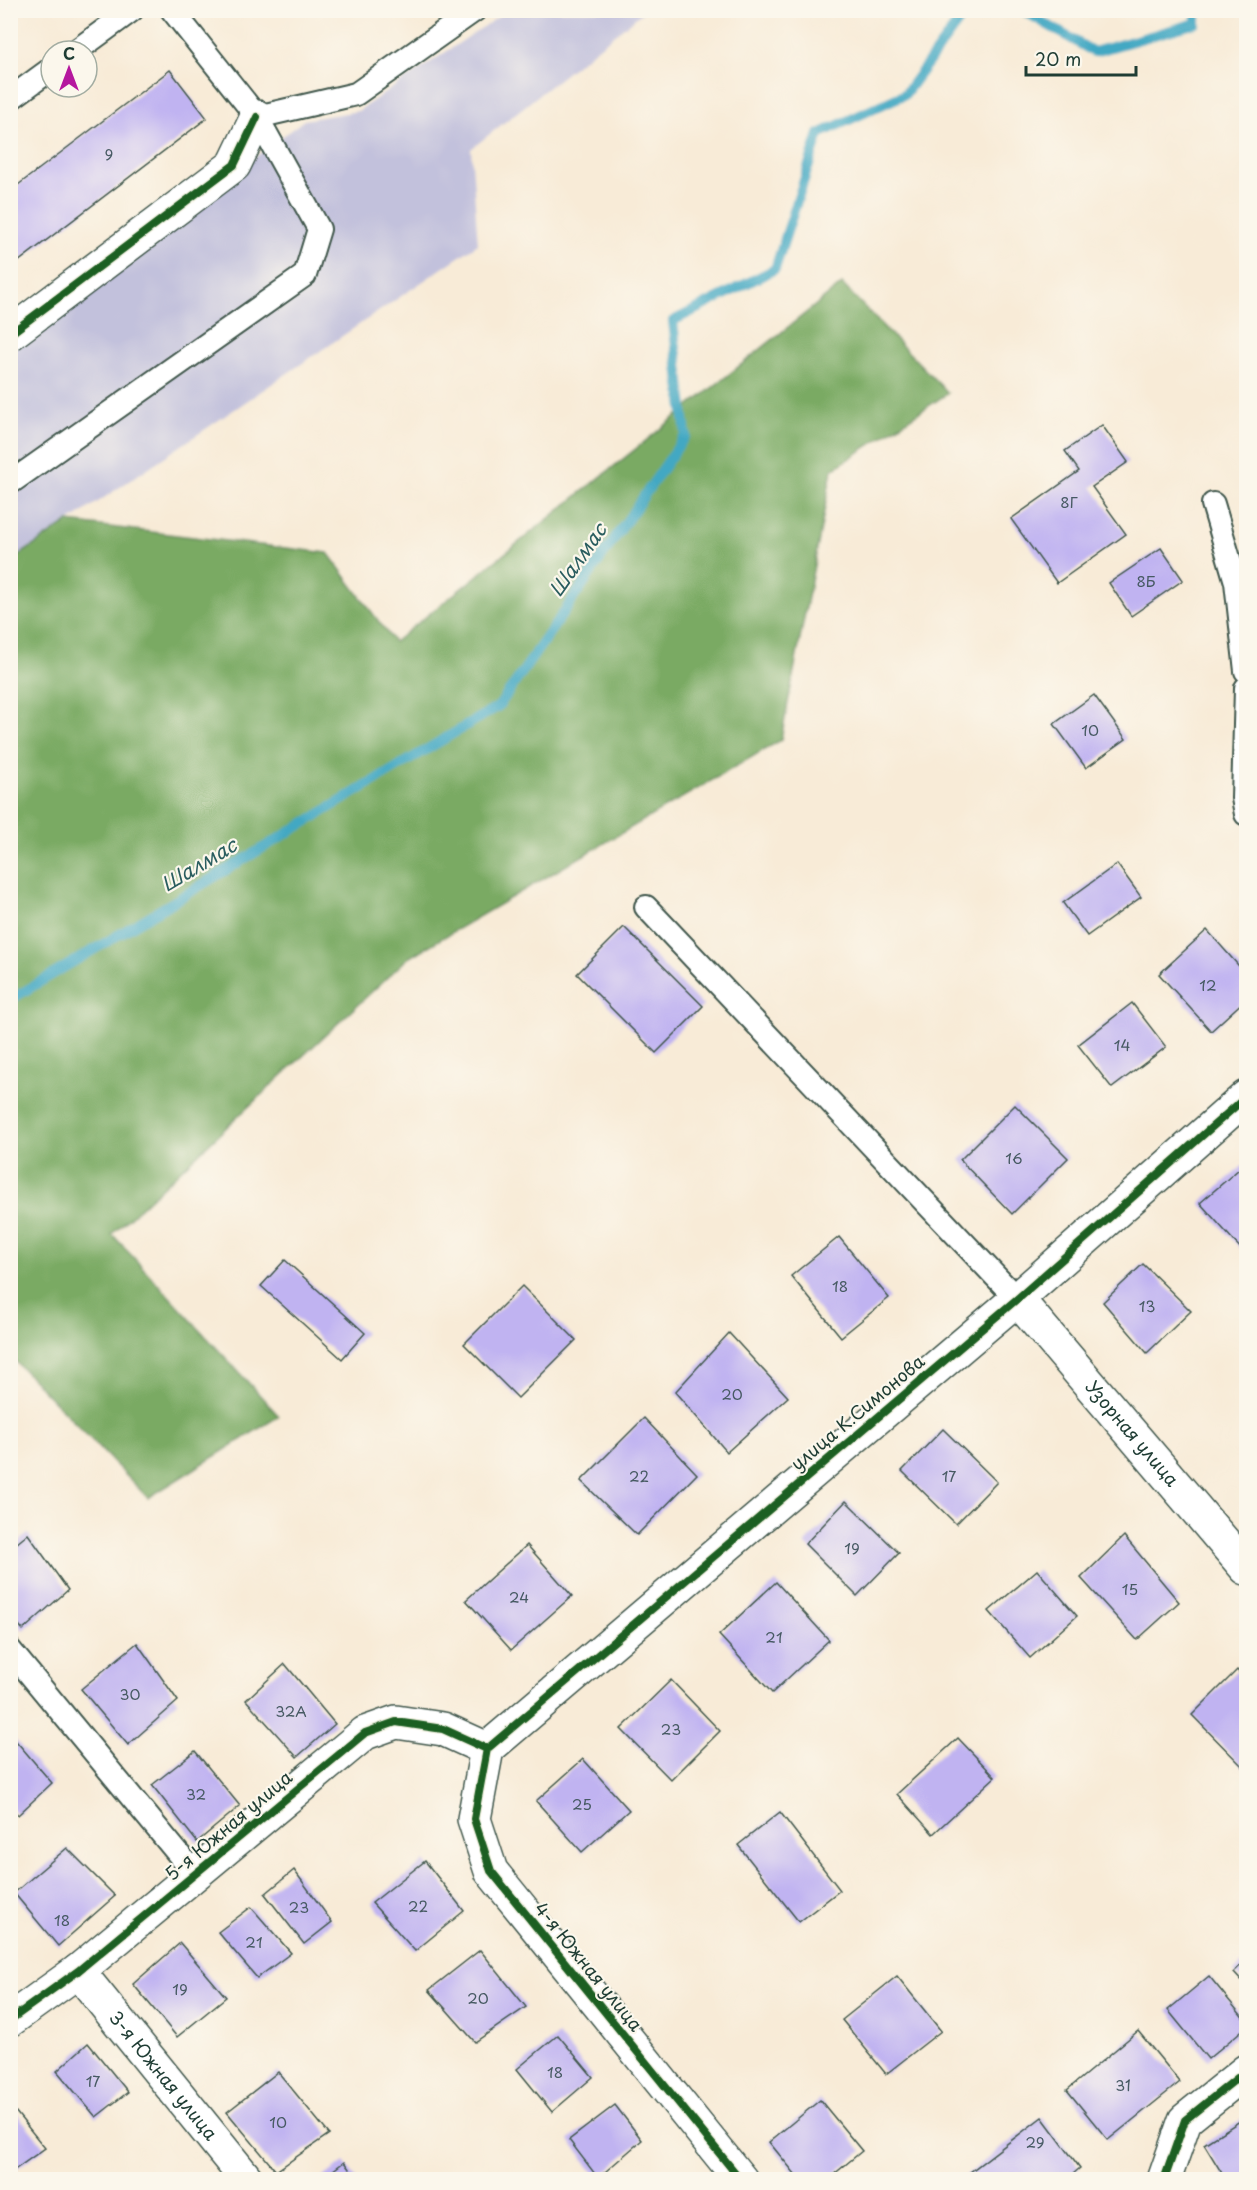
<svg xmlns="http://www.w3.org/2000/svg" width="1257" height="2190" font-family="'Playpen Sans',sans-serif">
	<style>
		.industrial { fill: #c2c1dc }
		.forest { fill: #7aaa64; stroke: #4c744c; stroke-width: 1.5 }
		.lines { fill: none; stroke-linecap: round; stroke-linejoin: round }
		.stream { stroke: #43a8c3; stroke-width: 10 }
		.building { fill: #c0b3f1 }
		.lane-casing { stroke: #40574c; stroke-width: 26 }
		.street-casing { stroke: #40574c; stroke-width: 36 }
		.lane { stroke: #fff; stroke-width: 22 }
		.street { stroke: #fff; stroke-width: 33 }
		.cycleway-casing { stroke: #fbf7ec; stroke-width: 11 }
		.cycleway { stroke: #1b5e20; stroke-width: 8 }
		.labels { text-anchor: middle; stroke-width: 4.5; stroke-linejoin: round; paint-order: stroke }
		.number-label { font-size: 15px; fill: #475a63 }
		.street-label { font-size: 18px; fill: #1f3d34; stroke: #fbf7ec }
		.water-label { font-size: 20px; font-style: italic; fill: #2a5d5f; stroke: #fbf7ec }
	</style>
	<rect width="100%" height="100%" fill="#fbf7ec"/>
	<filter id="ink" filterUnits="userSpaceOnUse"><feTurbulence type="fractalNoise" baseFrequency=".0167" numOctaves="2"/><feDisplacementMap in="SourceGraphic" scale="12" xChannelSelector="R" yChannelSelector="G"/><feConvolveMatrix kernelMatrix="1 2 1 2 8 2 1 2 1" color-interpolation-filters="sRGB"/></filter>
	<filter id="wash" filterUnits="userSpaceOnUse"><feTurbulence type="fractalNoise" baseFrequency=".008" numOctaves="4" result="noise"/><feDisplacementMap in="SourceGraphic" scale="24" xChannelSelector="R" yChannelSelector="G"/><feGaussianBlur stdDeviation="1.35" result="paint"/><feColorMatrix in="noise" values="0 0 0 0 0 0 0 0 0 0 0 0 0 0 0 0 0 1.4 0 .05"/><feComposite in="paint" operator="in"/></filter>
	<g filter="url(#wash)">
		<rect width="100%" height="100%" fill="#f8ebd7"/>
		<!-- industrial -->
		<path class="industrial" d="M507,11H644L471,149L478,244L11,561V343L304,120L358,111Z"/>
		<!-- forest -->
		<path class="forest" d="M842,284L948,393L832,470L781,740L408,958L112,1234L279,1416L148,1498L11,1357V561L68,522L328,553L394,642Z"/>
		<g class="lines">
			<!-- stream -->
			<g class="stream">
				<path d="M1022,10L1094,52L1196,23V10"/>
				<path d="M10,1000L499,706L686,435L673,321L775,269L819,134L905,94L967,10"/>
			</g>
		</g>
		<g id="blocks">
			<!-- building -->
			<g class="building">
				<path d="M170,70L207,118L10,268V191Z"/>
				<path d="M1102,425L1128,462L1092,487L1126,534L1057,583L1011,519L1079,471L1065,451Z"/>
				<path d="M1161,548L1183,580L1131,616L1109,583Z"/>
				<path d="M1094,695L1126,739L1086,768L1054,724Z"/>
				<path d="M1117,864L1141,897L1087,936L1063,903Z"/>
				<path d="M624,927L703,1006L656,1053L577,974Z"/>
				<path d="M1207,930L1246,974V999L1211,1031L1159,974Z"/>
				<path d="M1132,1003L1166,1047L1112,1088L1078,1045Z"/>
				<path d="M1015,1105L1068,1158L1012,1214L960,1160Z"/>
				<path d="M1246,1163V1246L1242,1250L1200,1203Z"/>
				<path d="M839,1237L889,1298L841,1337L791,1276Z"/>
				<path d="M285,1260L365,1333L342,1359L261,1286Z"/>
				<path d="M1143,1264L1191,1311L1147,1353L1103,1302Z"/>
				<path d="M522,1286L576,1340L518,1398L464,1344Z"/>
				<path d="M729,1333L788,1397L727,1452L675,1392Z"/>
				<path d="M644,1418L697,1474L637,1535L581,1481Z"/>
				<path d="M943,1429L997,1482L956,1524L902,1471Z"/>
				<path d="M846,1501L899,1553L857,1596L805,1544Z"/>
				<path d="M28,1534L68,1590L23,1630L10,1614V1549Z"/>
				<path d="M1124,1536L1179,1602L1137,1640L1081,1578Z"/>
				<path d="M527,1545L572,1596L511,1650L466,1600Z"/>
				<path d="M1037,1570L1077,1616L1030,1658L989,1611Z"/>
				<path d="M776,1582L829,1640L772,1693L719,1635Z"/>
				<path d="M137,1643L178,1701L128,1745L81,1689Z"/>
				<path d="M285,1664L335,1724L297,1757L246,1700Z"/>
				<path d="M1237,1670L1246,1680V1770L1192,1715Z"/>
				<path d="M671,1680L720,1731L671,1780L621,1729Z"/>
				<path d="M10,1734L52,1783L18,1815L10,1806Z"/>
				<path d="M958,1738L995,1777L933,1834L897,1794Z"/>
				<path d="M195,1751L240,1806L197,1842L152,1785Z"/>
				<path d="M583,1759L629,1810L582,1852L536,1801Z"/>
				<path d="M780,1812L840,1890L799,1922L738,1845Z"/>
				<path d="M67,1848L115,1896L58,1946L14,1893Z"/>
				<path d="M425,1861L464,1911L415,1951L372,1903Z"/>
				<path d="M294,1870L332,1922L304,1944L265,1894Z"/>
				<path d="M251,1907L291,1953L257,1978L218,1932Z"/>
				<path d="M180,1943L226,1997L177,2037L133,1984Z"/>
				<path d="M480,1950L526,2007L475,2042L429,1990Z"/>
				<path d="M1246,1960V1985L1234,1972Z"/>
				<path d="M897,1976L941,2031L886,2074L842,2020Z"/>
				<path d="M1209,1976L1246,2021V2027L1208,2059L1168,2010Z"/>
				<path d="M1138,2031L1180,2082L1108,2140L1067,2090Z"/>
				<path d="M558,2035L593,2077L552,2112L517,2069Z"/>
				<path d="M88,2043L128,2092L96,2117L57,2071Z"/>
				<path d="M278,2072L329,2134L276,2171L227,2112Z"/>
				<path d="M820,2100L862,2151L827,2180H800L769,2142Z"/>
				<path d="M615,2105L642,2140L598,2178L569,2140Z"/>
				<path d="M15,2111L45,2148L10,2173V2114Z"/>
				<path d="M1042,2117L1080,2168L1066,2180H968L965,2176Z"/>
				<path d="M1246,2117V2180H1226L1204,2144Z"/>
				<path d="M344,2162L357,2180H320Z"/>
			</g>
		</g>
	</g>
	<g filter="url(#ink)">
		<use href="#blocks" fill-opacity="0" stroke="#40574c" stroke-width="1.5"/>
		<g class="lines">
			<defs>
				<g id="lane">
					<path d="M76,51L132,10"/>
					<path d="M10,99L51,69"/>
					<path d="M257,117L356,94L475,10"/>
					<path d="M10,483L305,275L319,229L257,117L172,10"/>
					<path d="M1213,504L1236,582L1246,671"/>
					<path d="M1246,688L1243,798L1246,814"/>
					<path d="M646,907L1017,1299"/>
					<path d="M10,1650L195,1874"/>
				</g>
				<g id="street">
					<path d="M10,334L234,165L257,117"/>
					<path id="s1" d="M1017,1299L1246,1568"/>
					<path d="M487,1749L1017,1299L1246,1097"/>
					<path d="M487,1749L474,1819L491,1871L741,2180"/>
					<path id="s2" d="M78,1971L247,2180"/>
					<path d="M10,2020L78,1971L365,1733L396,1722L443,1729L487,1749"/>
					<path d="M1164,2180L1185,2120L1246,2071"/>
				</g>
			</defs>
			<!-- lane casing -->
			<use href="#lane" class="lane-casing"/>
			<!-- street casing -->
			<use href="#street" class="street-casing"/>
			<!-- lane -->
			<use href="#lane" class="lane"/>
			<!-- street -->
			<use href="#street" class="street"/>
			<defs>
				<g id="cycleway">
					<path d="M10,334L234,165L257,117"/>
					<path d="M487,1749L1017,1299L1246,1097"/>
					<path d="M487,1749L474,1819L491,1871L741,2180"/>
					<path d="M10,2020L78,1971L365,1733L396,1722L443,1729L487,1749"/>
					<path d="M1164,2180L1185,2120L1246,2071"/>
				</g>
			</defs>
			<!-- cycleway casing -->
			<use href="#cycleway" class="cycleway-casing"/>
			<!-- cycleway -->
			<use href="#cycleway" class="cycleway"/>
		</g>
	</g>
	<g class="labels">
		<!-- number labels -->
		<g class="number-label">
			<text x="109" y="160">9</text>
			<text x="1069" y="508">8Г</text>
			<text x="1146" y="587">8Б</text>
			<text x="1090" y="736">10</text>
			<text x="1208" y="991">12</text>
			<text x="1122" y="1051">14</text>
			<text x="1014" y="1164">16</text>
			<text x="840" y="1292">18</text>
			<text x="1147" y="1312">13</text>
			<text x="732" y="1400">20</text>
			<text x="639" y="1482">22</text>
			<text x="949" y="1482">17</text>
			<text x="852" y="1554">19</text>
			<text x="1130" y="1595">15</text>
			<text x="519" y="1603">24</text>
			<text x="774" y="1643">21</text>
			<text x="130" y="1700">30</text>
			<text x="291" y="1717">32А</text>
			<text x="671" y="1735">23</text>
			<text x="196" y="1800">32</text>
			<text x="582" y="1810">25</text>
			<text x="418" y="1912">22</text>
			<text x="299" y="1913">23</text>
			<text x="62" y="1926">18</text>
			<text x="254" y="1948">21</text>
			<text x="180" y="1995">19</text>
			<text x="478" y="2004">20</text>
			<text x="555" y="2078">18</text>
			<text x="93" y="2087">17</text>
			<text x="1123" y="2091">31</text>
			<text x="278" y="2128">10</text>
			<text x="1035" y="2148">29</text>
		</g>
		<!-- street labels -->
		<g class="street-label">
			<text transform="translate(858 1413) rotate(-40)" y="6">улица К.Симонова</text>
			<text dy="6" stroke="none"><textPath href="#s1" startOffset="177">Узорная улица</textPath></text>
			<text transform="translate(229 1826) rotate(-40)" y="6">5-я Южная улица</text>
			<text transform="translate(588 1967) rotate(51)" y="6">4-я Южная улица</text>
			<text dy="6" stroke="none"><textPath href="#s2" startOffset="135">3-я Южная улица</textPath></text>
		</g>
		<!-- water labels -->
		<g class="water-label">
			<text transform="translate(578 560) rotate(-55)" y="7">Шалмас</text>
			<text transform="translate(199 865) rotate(-31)" y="7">Шалмас</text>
		</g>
	</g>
	<!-- margin -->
	<rect width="1257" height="2190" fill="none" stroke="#fbf7ec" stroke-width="36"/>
	<!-- north arrow -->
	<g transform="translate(69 69)"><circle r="28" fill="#fbf7ec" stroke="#a3ada2" stroke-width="1.5"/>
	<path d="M0-4.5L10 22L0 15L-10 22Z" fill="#b5179e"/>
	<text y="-9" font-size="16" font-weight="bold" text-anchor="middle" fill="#1f3d34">С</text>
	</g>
	<!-- scale -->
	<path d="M1026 66v9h110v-9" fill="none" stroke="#1f3d34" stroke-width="3"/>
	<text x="1035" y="66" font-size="18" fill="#1f3d34" stroke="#fbf7ec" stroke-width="4.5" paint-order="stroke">20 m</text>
</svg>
